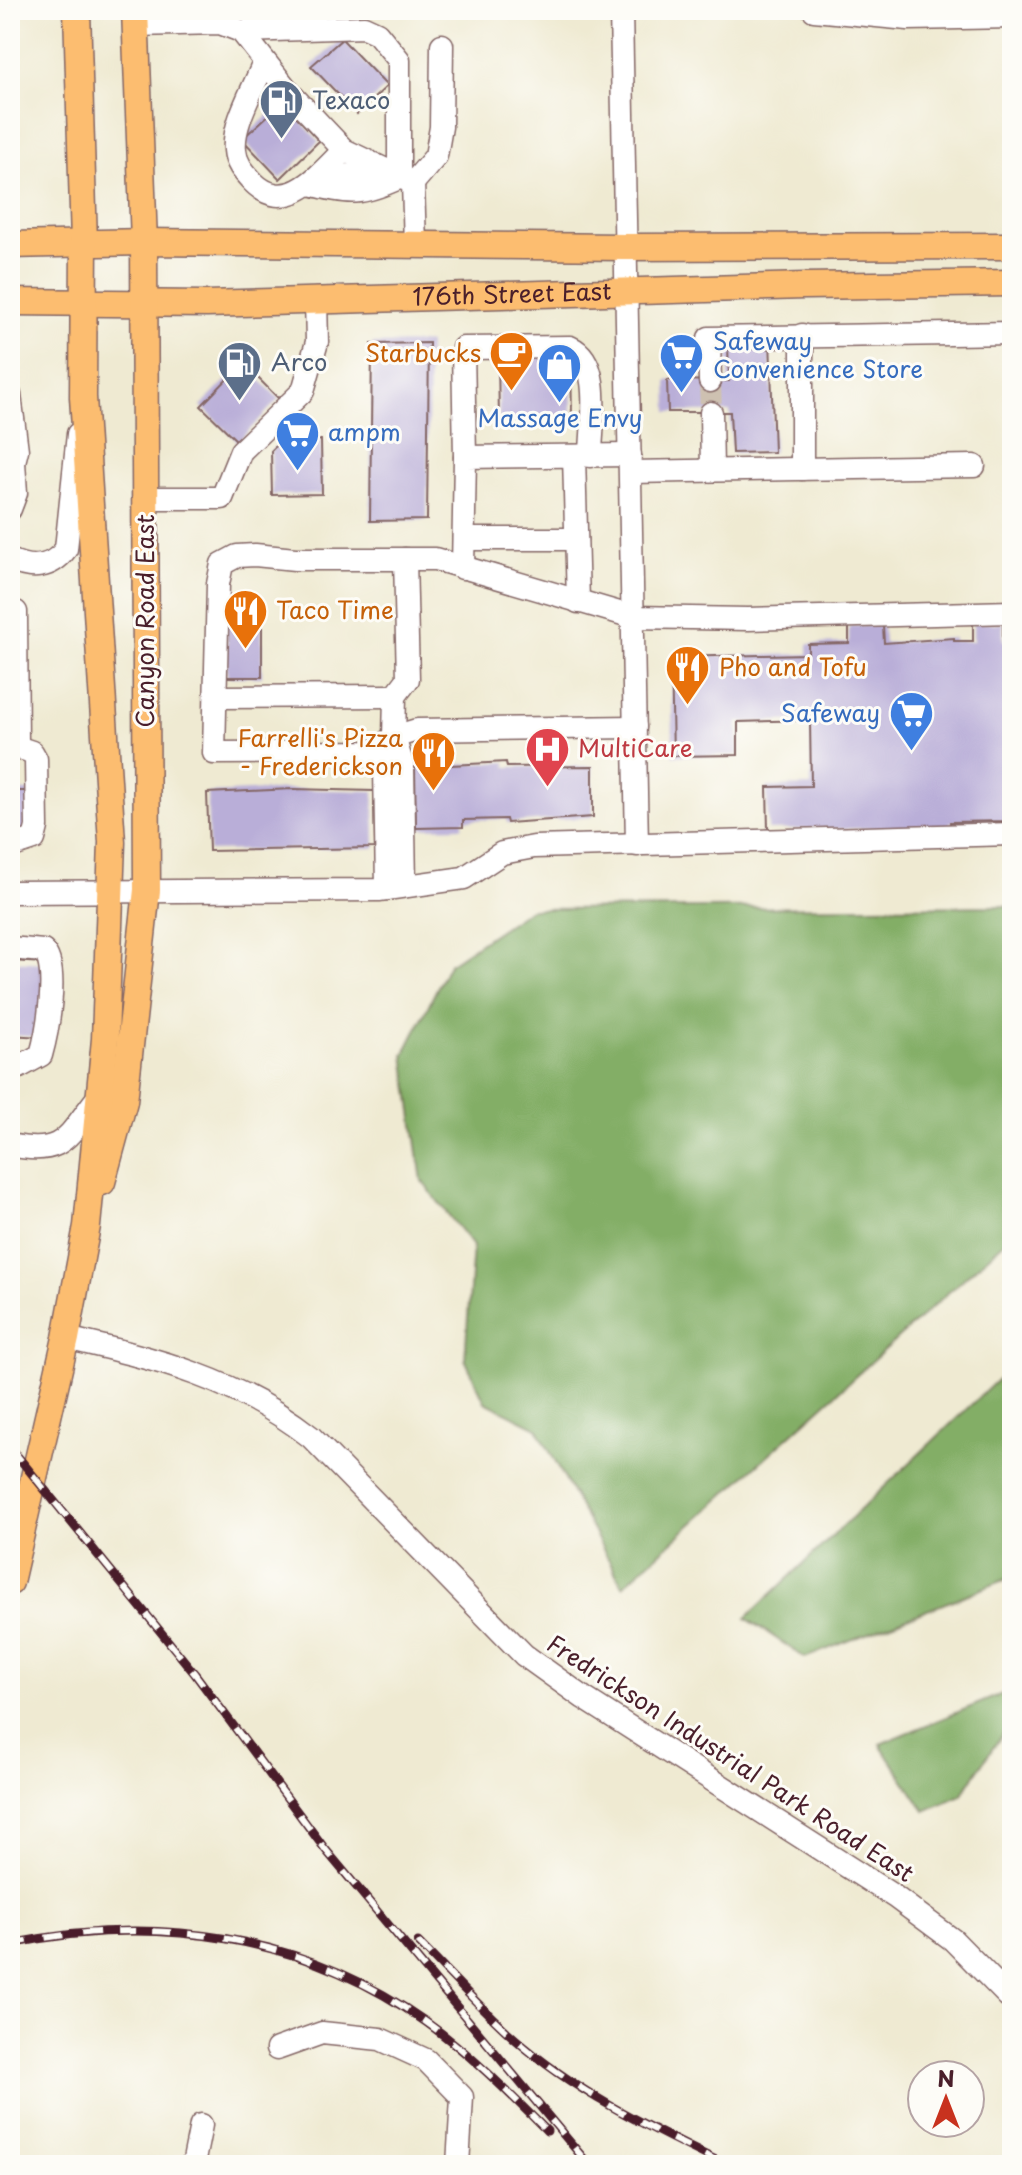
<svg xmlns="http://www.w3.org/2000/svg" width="1022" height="2175" font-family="'Playpen Sans',sans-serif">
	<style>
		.forest { fill: #83ae66; stroke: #666648; stroke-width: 2 }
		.building { fill: #b9aed8 }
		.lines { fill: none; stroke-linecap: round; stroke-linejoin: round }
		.minor-tunnel { stroke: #cec1b1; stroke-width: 22; stroke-dasharray: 22 11; stroke-linecap: butt }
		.minor-casing { stroke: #846665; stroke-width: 25 }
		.major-casing { stroke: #846665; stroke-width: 29 }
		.minor { stroke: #fff; stroke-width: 22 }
		.major { stroke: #fcbd6f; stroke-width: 26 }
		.rail-casing { stroke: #4a1f2b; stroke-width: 9 }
		.rail { stroke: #fdfcf7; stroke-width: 6; stroke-dasharray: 18; stroke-linecap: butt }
		.labels { text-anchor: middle; stroke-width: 6; stroke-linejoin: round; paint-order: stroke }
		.service-label { font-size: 24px; fill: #4e5e75; stroke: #fdfcf7; text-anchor: start }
		.street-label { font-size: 24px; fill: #4a1f2b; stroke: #fdfcf7 }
		.shop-label { font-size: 24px; fill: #366cbe; stroke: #fdfcf7; text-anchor: start }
		.food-label { font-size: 24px; fill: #c56008; stroke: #fdfcf7; text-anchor: end }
		.health-label { font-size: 24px; fill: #be3a42; stroke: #fdfcf7; text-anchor: start }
	</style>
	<rect width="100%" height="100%" fill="#fdfcf7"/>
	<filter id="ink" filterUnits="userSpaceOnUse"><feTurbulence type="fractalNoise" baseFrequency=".0125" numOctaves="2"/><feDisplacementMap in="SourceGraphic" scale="16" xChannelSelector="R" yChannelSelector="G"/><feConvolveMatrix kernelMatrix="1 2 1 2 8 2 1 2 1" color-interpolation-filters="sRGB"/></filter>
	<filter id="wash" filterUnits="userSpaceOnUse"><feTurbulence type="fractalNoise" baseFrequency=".006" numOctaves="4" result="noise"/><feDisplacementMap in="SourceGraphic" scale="32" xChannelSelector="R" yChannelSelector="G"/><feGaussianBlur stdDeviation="1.8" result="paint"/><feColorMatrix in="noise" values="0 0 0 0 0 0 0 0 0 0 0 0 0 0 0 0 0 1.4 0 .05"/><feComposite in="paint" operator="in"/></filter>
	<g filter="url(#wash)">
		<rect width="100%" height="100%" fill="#efead2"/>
		<!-- forest -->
		<g class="forest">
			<path d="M1012,906V1235L623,1586L537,1428L485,1402L465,1359L473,1246L422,1181L404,1055L449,964L530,909Z"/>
			<path d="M1012,1366V1577L805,1658L746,1618Z"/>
			<path d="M1012,1690V1720L961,1795L925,1811L880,1744Z"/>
		</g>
		<g id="blocks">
			<!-- building -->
			<g class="building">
				<path d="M342,39L387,86L357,114L311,66Z"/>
				<path d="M283,102L319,141L280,179L242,139Z"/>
				<path d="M770,339L774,452L732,453L730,412H668L667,380L729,381L728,341Z"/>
				<path d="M429,343L427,520L370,521L372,344Z"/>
				<path d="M498,357H571L572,420L499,421Z"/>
				<path d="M243,363L279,399L238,442L201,406Z"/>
				<path d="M321,440L322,494L272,495L271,451L281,441Z"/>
				<rect x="227" y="623" width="35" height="54"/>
				<path d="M973,623H1003V641L1012,640V821L950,822V827L768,830L767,787L811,786L810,720L738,722V755L673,756L671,657L808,654V644L849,643V626H883L884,643L954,638V641H973Z"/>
				<path d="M506,762L507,767L593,766V817L507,823L506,819L463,820V827L416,828L415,767Z"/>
				<path d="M293,789L374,791L375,848L209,851L207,793Z"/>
				<path d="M10,791H29V837L10,841Z"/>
				<path d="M10,961L45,963L41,1037L10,1035Z"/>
			</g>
		</g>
	</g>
	<g filter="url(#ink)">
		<use href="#blocks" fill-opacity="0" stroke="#846665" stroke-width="2"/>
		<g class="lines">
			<!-- minor-tunnel -->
			<path class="minor-tunnel" d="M710,381L711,413"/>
			<defs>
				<g id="minor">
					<path d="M621,10L637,845"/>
					<path d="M814,10L908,19L1012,17"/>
					<path d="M136,25L220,23L241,31L289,92L344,150L413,183L415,245"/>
					<path d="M241,31L364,27L377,33L399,60V178C362,195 350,195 310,184"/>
					<path d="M264,62C255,87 232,123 235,150C236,164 244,172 253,182C287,216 320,174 344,150"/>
					<path d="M319,176L387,174"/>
					<path d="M413,183L436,156L441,127L442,45"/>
					<path d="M802,335V469"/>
					<path d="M710,381L709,338L1012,333"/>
					<path d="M10,395L17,450L14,462"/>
					<path d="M711,413L712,470"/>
					<path d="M574,456L578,602"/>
					<path d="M465,457L463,348L570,347C604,362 591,424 591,456"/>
					<path d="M10,462H14L16,493L10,509"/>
					<path d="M631,472L974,466"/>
					<path d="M145,498H222L241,451L303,391L317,342L316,300"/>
					<path d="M464,539H576"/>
					<path d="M10,560C31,570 51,569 66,549L78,434"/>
					<path d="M463,568L465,457L630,455"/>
					<path d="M10,612H16L17,747H10"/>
					<path d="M218,697L395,696"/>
					<path d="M635,727L417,730L394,737L372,752L214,753L218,584L222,564L237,556L255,555L295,559H435L633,617L748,619L1012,612"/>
					<path d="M394,737L403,767L405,886"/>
					<path d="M10,847L34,839L37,827L36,759L32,752L17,747"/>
					<path d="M387,889L385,767L394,737L395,696L408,679L405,559"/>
					<path d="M10,892L379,890L464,878L502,853L534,847L1012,834"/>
					<path d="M10,948L43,951C60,965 47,1034 41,1055L10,1072"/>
					<path d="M10,1145C65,1157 67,1136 98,1097"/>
					<path d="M66,1338C157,1359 237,1379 311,1437L524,1655L584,1698L895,1897L953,1940L1012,2000"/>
					<path d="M277,2049L322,2033L380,2039L426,2060L462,2097L458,2165"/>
					<path d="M193,2165L201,2125"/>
				</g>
				<g id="major">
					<path d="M10,245L144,242L625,247L1012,246"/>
					<path id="s1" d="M10,302L207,304L805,286L1012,283"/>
					<path d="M102,1182L124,1101L147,890L144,242L135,10"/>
					<path d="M10,1582L66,1338L87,1226L105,1039L112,842L83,397L84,243L77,10"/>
				</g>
			</defs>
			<!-- minor casing -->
			<use href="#minor" class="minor-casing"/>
			<!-- major casing -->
			<use href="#major" class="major-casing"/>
			<!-- minor -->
			<use href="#minor" class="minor"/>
			<!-- major -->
			<use href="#major" class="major"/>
			<defs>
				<g id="rail">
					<path d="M10,1447L195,1674L325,1849L589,2165"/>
					<path d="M418,1942C450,1974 481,2009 514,2038C576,2093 652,2129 726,2165"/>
					<path d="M10,1944C156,1914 302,1934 426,2022C471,2054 509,2093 547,2131"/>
				</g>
			</defs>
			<!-- rail casing -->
			<use href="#rail" class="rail-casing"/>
			<!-- rail -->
			<use href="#rail" class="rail"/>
		</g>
	</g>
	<!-- icons -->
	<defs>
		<symbol id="fuel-pin" viewBox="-11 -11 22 30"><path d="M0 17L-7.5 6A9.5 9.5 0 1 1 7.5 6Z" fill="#5c6f8a" stroke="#fdfcf7"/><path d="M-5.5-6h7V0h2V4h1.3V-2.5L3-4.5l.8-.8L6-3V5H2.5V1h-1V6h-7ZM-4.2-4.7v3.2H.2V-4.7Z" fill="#fff"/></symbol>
		<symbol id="cafe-pin" viewBox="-11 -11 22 30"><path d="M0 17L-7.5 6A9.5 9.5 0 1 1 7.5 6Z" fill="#e8710a" stroke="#fdfcf7"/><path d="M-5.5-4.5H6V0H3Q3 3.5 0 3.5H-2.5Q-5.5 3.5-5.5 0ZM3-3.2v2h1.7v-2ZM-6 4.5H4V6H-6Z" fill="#fff"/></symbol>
		<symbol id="supermarket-pin" viewBox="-11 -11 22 30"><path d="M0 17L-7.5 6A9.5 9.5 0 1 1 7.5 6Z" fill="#3f7fe0" stroke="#fdfcf7"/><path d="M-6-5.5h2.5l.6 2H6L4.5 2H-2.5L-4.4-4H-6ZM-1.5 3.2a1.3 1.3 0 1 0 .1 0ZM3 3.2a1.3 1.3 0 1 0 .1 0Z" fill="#fff"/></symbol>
		<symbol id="shop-pin" viewBox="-11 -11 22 30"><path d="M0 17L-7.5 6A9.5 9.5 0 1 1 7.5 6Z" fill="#3f7fe0" stroke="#fdfcf7"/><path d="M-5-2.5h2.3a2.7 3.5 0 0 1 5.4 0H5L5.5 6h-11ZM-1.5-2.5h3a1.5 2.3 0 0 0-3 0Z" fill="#fff"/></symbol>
		<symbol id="restaurant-pin" viewBox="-11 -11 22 30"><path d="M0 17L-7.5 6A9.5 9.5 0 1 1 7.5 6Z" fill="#e8710a" stroke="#fdfcf7"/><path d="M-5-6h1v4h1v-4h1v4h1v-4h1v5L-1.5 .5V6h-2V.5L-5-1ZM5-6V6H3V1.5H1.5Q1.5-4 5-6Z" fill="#fff"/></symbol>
		<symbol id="hospital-pin" viewBox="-11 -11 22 30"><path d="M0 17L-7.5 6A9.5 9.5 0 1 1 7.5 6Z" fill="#e0444e" stroke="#fdfcf7"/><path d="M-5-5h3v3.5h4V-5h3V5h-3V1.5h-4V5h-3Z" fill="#fff"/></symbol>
	</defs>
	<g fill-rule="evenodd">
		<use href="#fuel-pin" x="256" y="76" width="51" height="69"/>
		<use href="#cafe-pin" x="486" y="328" width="51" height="69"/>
		<use href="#supermarket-pin" x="656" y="330" width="51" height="69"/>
		<use href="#fuel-pin" x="214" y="338" width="51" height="69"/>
		<use href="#shop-pin" x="534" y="340" width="51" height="69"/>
		<use href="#supermarket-pin" x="272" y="408" width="51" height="69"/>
		<use href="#restaurant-pin" x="220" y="586" width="51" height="69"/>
		<use href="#restaurant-pin" x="662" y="642" width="51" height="69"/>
		<use href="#supermarket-pin" x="886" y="688" width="51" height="69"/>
		<use href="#hospital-pin" x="522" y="724" width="51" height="69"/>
		<use href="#restaurant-pin" x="408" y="728" width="51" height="69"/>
	</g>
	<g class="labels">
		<!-- service labels -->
		<g class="service-label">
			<text x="312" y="109">Texaco</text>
			<text x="271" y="371">Arco</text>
		</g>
		<!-- street labels -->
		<g class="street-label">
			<text dy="8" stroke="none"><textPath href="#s1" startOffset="502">176th Street East</textPath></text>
			<text transform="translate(146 621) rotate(-90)" y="8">Canyon Road East</text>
			<text transform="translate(730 1759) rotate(33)" y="8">Fredrickson Industrial Park Road East</text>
		</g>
		<!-- shop labels -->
		<g class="shop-label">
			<text x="713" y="350">Safeway<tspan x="713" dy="28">Convenience Store</tspan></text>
			<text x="560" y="427" text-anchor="middle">Massage Envy</text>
			<text x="328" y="441">ampm</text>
			<text x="880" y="722" text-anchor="end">Safeway</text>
		</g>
		<!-- food labels -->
		<g class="food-label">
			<text x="481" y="362">Starbucks</text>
			<text x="276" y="619" text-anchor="start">Taco Time</text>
			<text x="719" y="676" text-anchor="start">Pho and Tofu</text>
			<text x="403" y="747">Farrelli's Pizza<tspan x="403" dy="28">- Frederickson</tspan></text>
		</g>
		<!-- health labels -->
		<g class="health-label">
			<text x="578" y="757">MultiCare</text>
		</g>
	</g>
	<!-- margin -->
	<rect width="1022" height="2175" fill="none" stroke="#fdfcf7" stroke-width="40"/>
	<!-- north arrow -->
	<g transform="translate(946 2099)"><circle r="38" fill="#fdfcf7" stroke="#b5a4a5" stroke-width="2"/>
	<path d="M0-6L14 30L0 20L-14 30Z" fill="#c8321e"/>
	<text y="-12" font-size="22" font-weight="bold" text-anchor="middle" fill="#4a1f2b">N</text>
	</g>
</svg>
